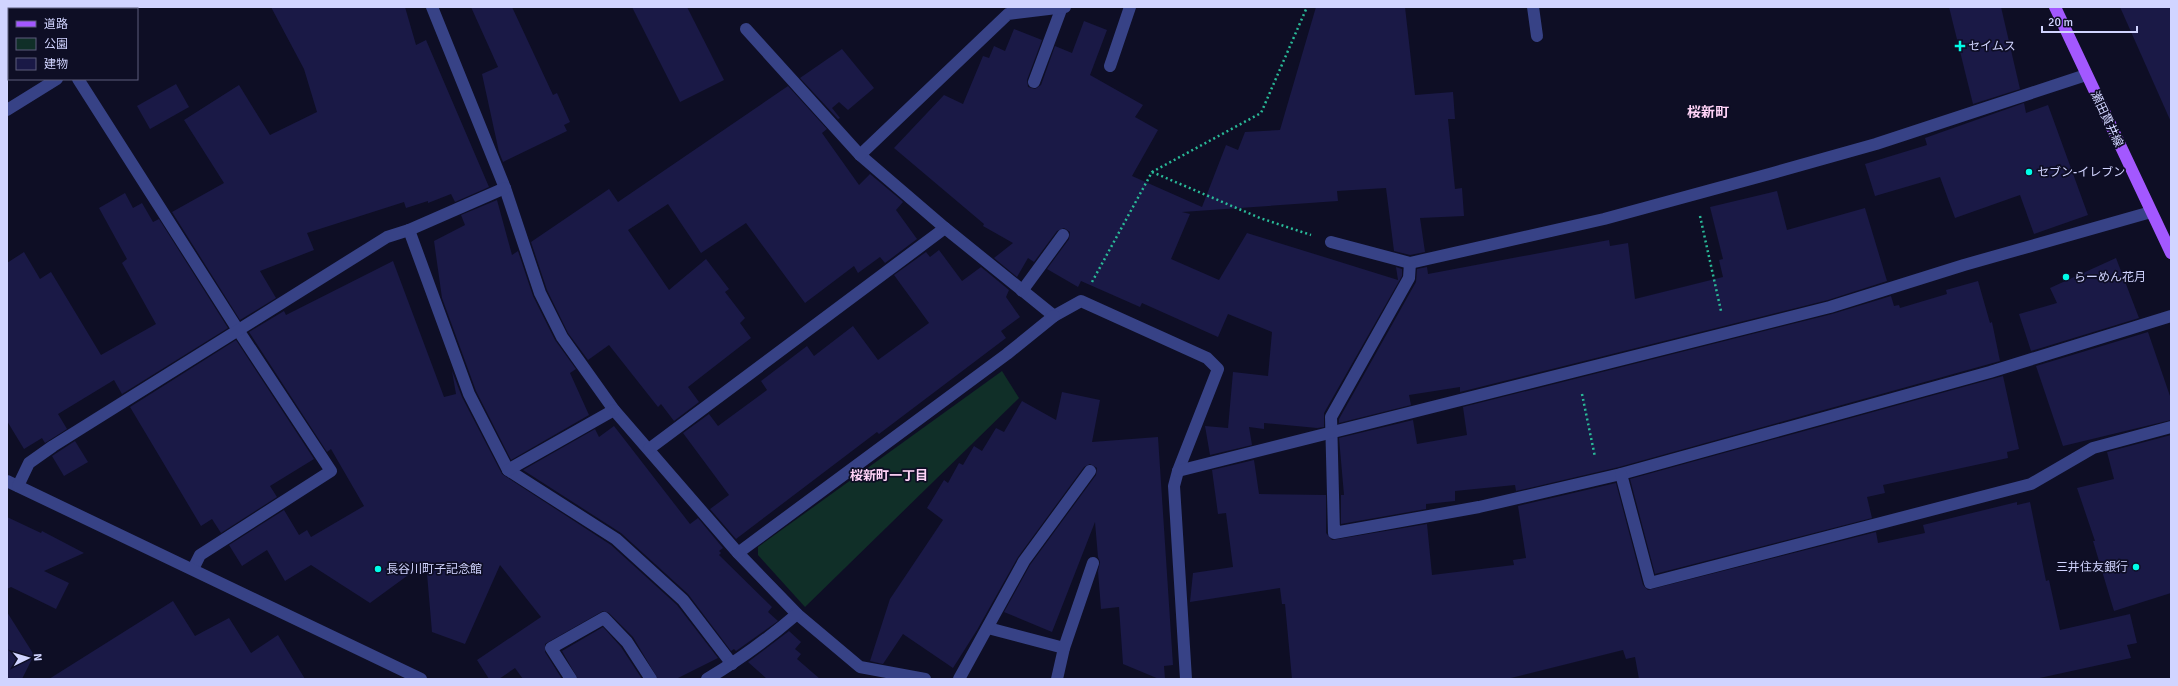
<svg xmlns="http://www.w3.org/2000/svg" width="2178" height="686" font-family="Signika,'Noto Sans JP',sans-serif">
	<style>
		.green { fill: #102f28 }
		.building { fill: #1a1946 }
		.lines { fill: none; stroke-linecap: round; stroke-linejoin: round }
		.path { stroke: #2aba98; stroke-width: 2.5; stroke-dasharray: 2 3; stroke-linecap: butt }
		.minor { stroke: #374286; stroke-width: 12 }
		.major { stroke: #a358ff; stroke-width: 12 }
		.poi-dot { fill: #00fce8; stroke: #0e0e25; stroke-width: 1.5 }
		.labels { text-anchor: middle; stroke-width: 3.5; stroke-linejoin: round; paint-order: stroke }
		.poi-label { font-size: 12px; fill: #d1d4ff; stroke: #0e0e25; text-anchor: start }
		.street-label { font-size: 12px; fill: #d1d4ff; stroke: #0e0e25 }
		.neighbourhood-label { font-size: 13px; font-weight: bold; fill: #ffd3f7; stroke: #0e0e25 }
		.quarter-label { font-size: 14px; font-weight: bold; fill: #ffd3f7; stroke: #0e0e25 }
	</style>
	<rect width="100%" height="100%" fill="#0e0e25"/>
	<!-- green -->
	<path class="green" d="M1002,371L1019,398L805,607L758,555V547Z"/>
	<!-- building -->
	<g class="building">
		<path d="M271,7H405L416,45L426,40L489,187L455,202L451,194L428,203V201L406,208L404,202L307,233L314,250L260,271L276,298L240,320L172,212L224,183L184,120L239,85L270,135L317,112L304,69Z"/>
		<path d="M471,7H512L553,95L557,93L570,122L564,125L567,131L503,162L499,152L482,74L498,67Z"/>
		<path d="M632,7H687L724,80L680,102Z"/>
		<path d="M1316,7H1405L1415,95L1453,92L1455,119H1448L1455,189L1462,188L1464,216L1420,218L1425,252L1410,255L1394,251L1386,188L1337,191L1338,201L1182,212L1190,214L1171,259L1219,280L1247,233L1398,280L1396,267L1402,269V276L1324,413V427L1317,428L1264,423V429L1249,427L1252,445L1210,455L1205,426L1228,428L1233,372L1268,376L1272,332L1228,314L1218,337L1142,303L1140,307L1081,281L1078,287L1047,269L1069,239L1070,232L1064,228L1057,231L1034,262L1028,258L1017,277L994,258L1013,243L983,226L984,224L894,148L944,95L963,104L983,56L989,58L994,46L1005,51L1014,29L1042,40L1027,80L1028,87L1035,89L1041,85L1055,46L1072,53L1084,21L1107,30L1090,75L1143,105L1135,117L1158,130L1132,176L1202,207L1226,145L1238,150L1245,132L1280,130Z"/>
		<path d="M1949,7H2001L2020,89L1973,104Z"/>
		<path d="M2120,7H2171V122Z"/>
		<path d="M842,49L874,88L848,110L839,102L832,108L840,118L838,119L800,78Z"/>
		<path d="M176,84L189,107L150,129L137,106Z"/>
		<path d="M788,86L827,129L822,133L859,185L870,174L901,200L903,202L896,210L917,239L885,263L880,257L858,273L854,266L805,303L746,223L701,253L668,204L628,230L669,290L706,259L729,289L725,292L745,318L740,323L751,338L688,387L699,402L674,421L661,404L658,407L609,345L588,360L568,333L547,290L531,242L609,189L618,202Z"/>
		<path d="M2024,103L2026,113L2048,105L2088,215L2034,234L2020,195L1955,218L1940,177L1875,196L1865,164L1927,145L1925,138Z"/>
		<path d="M1777,191L1787,230L1865,208L1887,281L1828,300L1460,392V387L1409,395L1411,405L1339,423V419L1416,282L1417,269L1427,267L1428,274L1609,240L1610,246L1628,243L1635,299L1723,277L1719,260L1723,259L1710,207Z"/>
		<path d="M125,193L133,208L142,203L153,222L159,219L228,328L122,394L114,380L58,414L67,429L45,443L42,438L24,449L7,421V263L24,252L40,279L51,272L101,355L156,324L122,263L127,259L99,208Z"/>
		<path d="M497,200L512,255L518,251L533,296L555,340L576,369L570,373L589,415L511,460L476,391L442,298L434,241L465,225L461,215Z"/>
		<path d="M939,250L962,281L981,267L1009,290L1006,297L1020,317L1001,331L1006,338L879,434L877,432L736,539L710,509L729,495L683,433L709,414L718,426L767,390L761,381L807,346L814,356L853,326L878,360L929,323L894,275L926,252L930,257Z"/>
		<path d="M2116,258L2139,318L2031,351L2019,314L2057,303L2050,288Z"/>
		<path d="M393,261L444,397L456,394L452,371L462,397L502,474L611,545L677,605L718,658L676,679H658L633,637L609,613L603,611L545,644V652L562,679H523L515,668L499,679H489L477,660L541,617L500,565L465,644L432,632L426,562L370,603L311,565L285,581L267,550L242,566L229,545L284,510L299,535L307,530L311,537L364,506L331,449L327,452L249,332L284,311L286,315Z"/>
		<path d="M1978,281L1990,323L1992,322L2000,361L1619,467L1516,491L1515,485L1455,491V501L1426,504V509L1341,524V495H1344L1339,438L1413,420L1417,444L1467,435L1463,407L1832,314L1891,296L1894,306L1899,305L1900,308L1947,294L1946,290Z"/>
		<path d="M2148,332L2171,399V420L2063,446L2036,366Z"/>
		<path d="M236,340L314,459L270,486L277,497L221,533L212,519L201,526L130,407Z"/>
		<path d="M2003,376L2019,449L2007,452L2008,458L1883,485L1885,493L1867,497L1872,518L1655,574L1630,479Z"/>
		<path d="M1062,392L1100,400L1092,442L1158,437L1173,665L1164,666L1165,679H1159L1123,664L1119,607L1101,609L1098,571L1100,562L1098,557L1095,522L1052,632L1004,612L1030,565L1096,475L1097,468L1090,464L1084,467L1018,557L977,630L953,668L903,634L883,664L870,661L890,599L943,520L927,508L944,480L948,483L959,463L963,465L974,446L982,451L996,428L1004,432L1022,401L1056,420Z"/>
		<path d="M614,426L690,524L698,518L723,548L719,551L721,553L719,555L772,607L768,612L778,621L736,651L734,649L731,651L688,594L621,533L523,470L595,429L599,437Z"/>
		<path d="M2171,435V593L2114,611L2093,541H2095L2077,488L2114,479L2107,452Z"/>
		<path d="M75,441L88,462L64,476L52,456Z"/>
		<path d="M1254,460L1259,494L1326,495V533L1332,540L1427,524L1432,575L1514,565L1513,560L1526,558L1518,506L1616,483L1643,585L1648,590L1876,532L1878,543L1925,533L1923,525L2017,502V505L2030,502L2046,581L2049,580L2060,630L2130,614L2137,643L2127,645L2131,658L2035,679H1639L1635,657L1626,659L1623,650L1507,679H1292L1285,604H1282L1280,588L1190,602L1193,573L1233,567L1226,513L1218,514L1212,470Z"/>
		<path d="M7,517L41,533L42,531L84,553L44,571L69,583L56,609L11,587L7,589Z"/>
		<path d="M173,601L195,636L229,618L251,653L278,635L305,679H49Z"/>
		<path d="M7,612L34,655L22,679H7Z"/>
		<path d="M603,627L621,647L642,679H578L562,651Z"/>
		<path d="M789,631L801,642L795,649L801,654L797,659L820,679H767L748,662Z"/>
	</g>
	<g class="lines">
		<!-- path -->
		<g class="path">
			<path d="M1152,172L1260,218L1311,235"/>
			<path d="M1700,216L1721,311"/>
			<path d="M1092,282L1152,172L1261,113L1307,7"/>
			<path d="M1582,394L1595,457"/>
		</g>
		<!-- minor -->
		<g class="minor">
			<path d="M32,7L33,9"/>
			<path d="M432,7L505,188L540,293L562,337L614,410L738,553L797,614L860,667L925,679"/>
			<path d="M1533,7L1537,36"/>
			<path d="M106,9L109,7"/>
			<path d="M746,29L860,155L945,228L1054,316L1081,301L1207,358L1218,369L1178,471L1174,486L1186,679"/>
			<path d="M1110,66L1130,7"/>
			<path d="M78,79L238,330L331,471L200,555L193,569"/>
			<path d="M1034,82L1062,7"/>
			<path d="M7,110L57,79"/>
			<path d="M860,155L1008,14L1065,7"/>
			<path d="M409,230L469,394L508,470L616,539L683,600L732,664"/>
			<path d="M1331,242L1410,263L1604,219L1773,173L1876,144L2086,75"/>
			<path d="M1410,263L1409,278L1331,417L1334,533L1479,507L1621,474L1990,372L2171,316"/>
			<path d="M1022,291L1063,235"/>
			<path d="M649,449L945,228"/>
			<path d="M508,470L614,410"/>
			<path d="M1178,471L1830,307L1964,265L2151,212"/>
			<path d="M1621,474L1650,583L2031,484L2093,448L2171,427"/>
			<path d="M7,481L421,679"/>
			<path d="M18,486L29,463L53,446L387,237L409,230L505,188"/>
			<path d="M738,553L1007,354L1054,316"/>
			<path d="M988,628L1064,648"/>
			<path d="M571,679L551,648L604,618L627,642L651,679"/>
			<path d="M707,679C739,660 768,639 797,614"/>
			<path d="M959,679L1024,561L1090,471"/>
			<path d="M1057,679L1064,648L1093,563"/>
		</g>
		<!-- major -->
		<path class="major" d="M2055,7L2171,253"/>
	</g>
	<!-- markers -->
	<g class="poi-dot">
		<path d="M1958 40h4v4h4v4h-4v4h-4v-4h-4v-4h4z"/>
		<circle cx="2029" cy="172" r="4"/>
		<circle cx="2066" cy="277" r="4"/>
		<circle cx="2136" cy="567" r="4"/>
		<circle cx="378" cy="569" r="4"/>
	</g>
	<g class="labels">
		<!-- poi labels -->
		<g class="poi-label">
			<text x="1968" y="50">セイムス</text>
			<text x="2037" y="176">セブン-イレブン</text>
			<text x="2074" y="281">らーめん花月</text>
			<text x="2128" y="571" text-anchor="end">三井住友銀行</text>
			<text x="386" y="573">長谷川町子記念館</text>
		</g>
		<!-- street labels -->
		<g class="street-label">
			<text transform="translate(2107 119) rotate(65)" y="4">瀬田貫井線</text>
		</g>
		<!-- neighbourhood labels -->
		<g class="neighbourhood-label">
			<text x="889" y="480">桜新町一丁目</text>
		</g>
		<!-- quarter labels -->
		<g class="quarter-label">
			<text x="1708" y="117">桜新町</text>
		</g>
	</g>
	<!-- border -->
	<rect width="2178" height="686" fill="none" stroke="#d1d4ff" stroke-width="16"/>
	<!-- legend -->
	<rect x="8" y="8" width="130" height="72" fill="#0e0e25" stroke="#5c5d7c"/>
	<rect x="16" y="21" width="20" height="6" fill="#a358ff" stroke="#5c5d7c"/>
	<text x="44" y="28" font-size="12" fill="#d1d4ff">道路</text>
	<rect x="16" y="38" width="20" height="12" fill="#102f28" stroke="#5c5d7c"/>
	<text x="44" y="48" font-size="12" fill="#d1d4ff">公園</text>
	<rect x="16" y="58" width="20" height="12" fill="#1a1946" stroke="#5c5d7c"/>
	<text x="44" y="68" font-size="12" fill="#d1d4ff">建物</text>
	<!-- north arrow -->
	<g transform="translate(28 658) rotate(85)" stroke="#0e0e25" stroke-width="3" paint-order="stroke">
	<path d="M0-3L7 15L0 10L-7 15Z" fill="#d1d4ff"/>
	<text y="-6" font-size="11" font-weight="bold" text-anchor="middle" fill="#d1d4ff">N</text>
	</g>
	<!-- scale -->
	<path d="M2042 26v6h95v-6" fill="none" stroke="#d1d4ff" stroke-width="2"/>
	<text x="2048" y="26" font-size="12" fill="#d1d4ff" stroke="#0e0e25" stroke-width="3" paint-order="stroke">20 m</text>
</svg>
